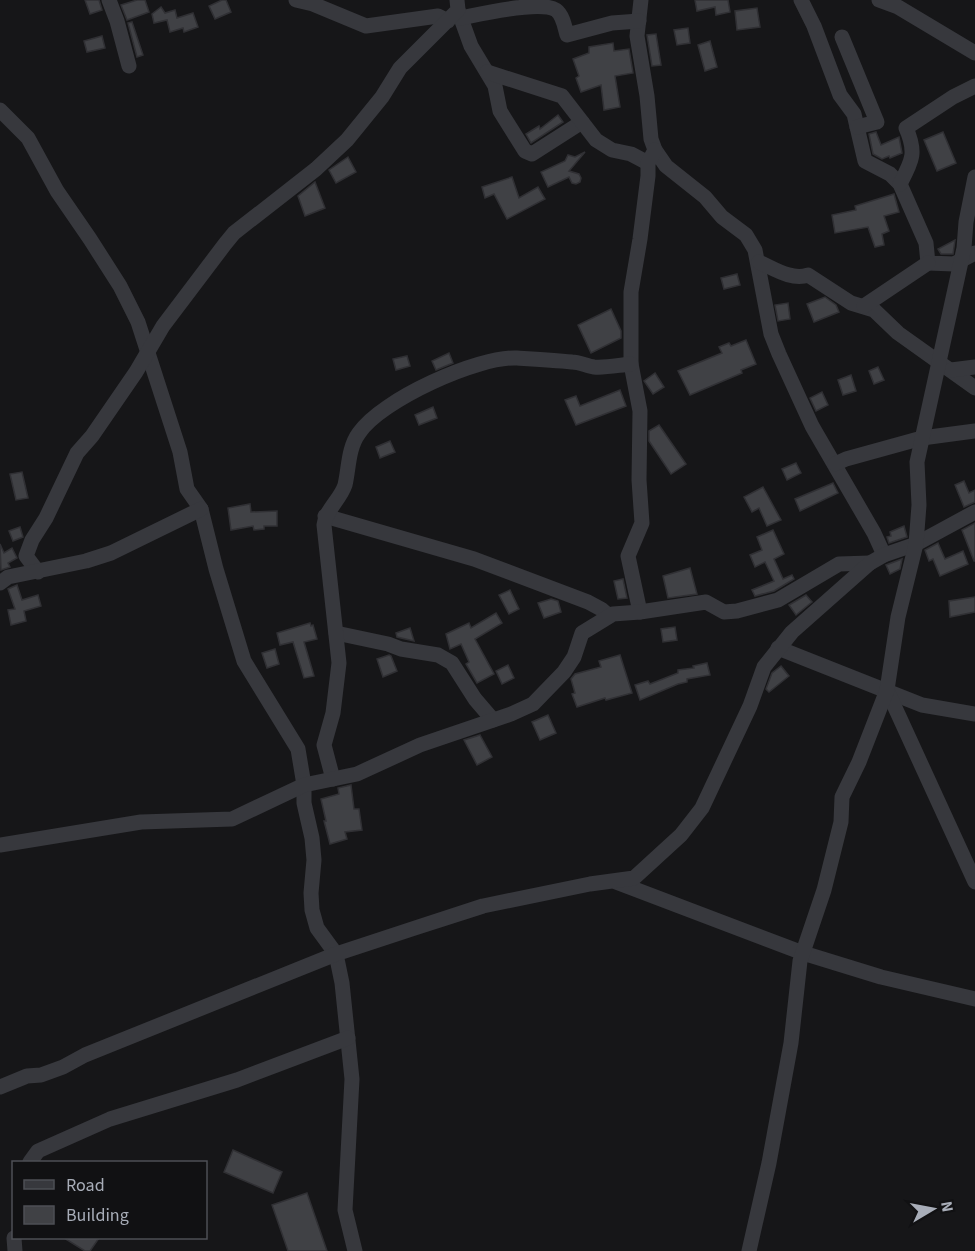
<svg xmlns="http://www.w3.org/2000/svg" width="975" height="1251" font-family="'Source Sans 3',sans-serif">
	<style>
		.building { fill: #404145; stroke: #303034; stroke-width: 1.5 }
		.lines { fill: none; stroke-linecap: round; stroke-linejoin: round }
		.minor { stroke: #37383d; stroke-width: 15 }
	</style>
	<rect width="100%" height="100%" fill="#161618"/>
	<!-- building -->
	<g class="building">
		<path d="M85,0H99L102,10L90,14Z"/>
		<path d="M137,0H145L149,12L127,20L121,5Z"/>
		<path d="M222,0H226L231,12L215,19L209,6Z"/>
		<path d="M695,0H728L730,12L716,15L715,7L697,11Z"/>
		<path d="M161,7L165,13L175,10L177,18L193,13L198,27L184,32L183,28L170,32L167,20L154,23L152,14Z"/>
		<path d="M757,8L760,27L737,30L735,11Z"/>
		<path d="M132,22L143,55L137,57L128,23Z"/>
		<path d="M688,28L690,43L677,45L674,30Z"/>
		<path d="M656,34L661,65L652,66L647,35Z"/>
		<path d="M102,36L105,48L87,52L84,41Z"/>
		<path d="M710,41L717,67L705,71L698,45Z"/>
		<path d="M613,43L614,51L629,49L633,73L615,76L620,107L604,110L601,85L581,92L576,78L579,76L573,59L589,53V47Z"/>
		<path d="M558,115L563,122L531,143L526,134L539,126L540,129Z"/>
		<path d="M876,132L881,145L899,137L902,153L890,158L889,156L882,159L873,154L869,134Z"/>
		<path d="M943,132L956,163L937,171L924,140Z"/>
		<path d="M585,152L569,171L579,174L581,178L580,182L576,184L572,183L569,177L548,187L541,172L565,161L568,155L575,157Z"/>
		<path d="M348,157L356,172L336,183L329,170Z"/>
		<path d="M512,177L519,198L538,187L545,199L507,219L494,194L485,198L482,187Z"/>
		<path d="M315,182L325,208L305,216L298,196Z"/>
		<path d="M894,194L899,212L884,216L889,231L882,234L884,245L875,247L868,227L835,233L832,215L856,210L855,206Z"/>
		<path d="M955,240L953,254H941L938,249Z"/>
		<path d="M737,274L740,285L724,289L721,278Z"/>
		<path d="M825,297L836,305L839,312L814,322L807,304Z"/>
		<path d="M788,303L790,319L778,321L775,305Z"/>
		<path d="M611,309L621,331V338L591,353L578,325Z"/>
		<path d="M746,340L756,364L741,370L742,373L690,395L678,371L722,353L719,347L729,343L731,346Z"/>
		<path d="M449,353L453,363L436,370L432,361Z"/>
		<path d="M407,356L410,366L396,370L393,359Z"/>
		<path d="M878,367L884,380L874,384L869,371Z"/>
		<path d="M655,373L664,387L653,394L644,381Z"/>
		<path d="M851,375L856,391L843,395L838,380Z"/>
		<path d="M620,390L626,406L576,425L565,400L576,396L580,406Z"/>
		<path d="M822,392L828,405L816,411L810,398Z"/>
		<path d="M433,407L437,418L419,425L415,415Z"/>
		<path d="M659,425L686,464L671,474L649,441V431Z"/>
		<path d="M390,441L395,452L380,458L376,447Z"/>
		<path d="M796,463L801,473L787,480L782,469Z"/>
		<path d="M22,472L28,498L16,500L10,474Z"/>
		<path d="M964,481L969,493L975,490V502L964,507L955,485Z"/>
		<path d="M833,483L838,493L800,511L795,499Z"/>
		<path d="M763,487L781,520L767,526L759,508L752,512L744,497Z"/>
		<path d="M250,504L251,512L277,511V526H264V529L254,530L253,526L231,530L228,508Z"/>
		<path d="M975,523V561H974L962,530Z"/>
		<path d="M904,526L907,537L889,543L887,537L891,536L890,532Z"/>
		<path d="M20,527L23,537L13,541L9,531Z"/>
		<path d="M773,530L784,554L774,559L783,579L792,575L794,579L774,591L755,596L752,590L774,581L765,562L755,567L750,555L762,550L757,537Z"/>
		<path d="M938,543L945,559L963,551L968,564L940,576L933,559L929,561L925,550Z"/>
		<path d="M0,544L4,553L12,548L17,558L8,563L10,567L1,570Z"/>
		<path d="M902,559L900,569L890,574L886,565Z"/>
		<path d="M690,568L697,594L668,598L663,576Z"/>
		<path d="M623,579L627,598L618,599L614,581Z"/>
		<path d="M17,585L22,600L38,595L41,606L24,611L26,621L11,625L8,610L15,609L8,589Z"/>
		<path d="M510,590L519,609L509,614L499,595Z"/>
		<path d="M806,595L812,602L796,615L789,605Z"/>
		<path d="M975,597V612L950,617L949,601Z"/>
		<path d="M551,599L558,601L561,612L544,618L538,603Z"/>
		<path d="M496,613L502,623L475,639L494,674L477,683L466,664L469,662L461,644L450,649L446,634L469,623L471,628Z"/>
		<path d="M310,623L311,626L313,625L317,639L304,642L314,676L304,678L293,642L280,645L277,633Z"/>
		<path d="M675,627L677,640L663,642L661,629Z"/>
		<path d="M410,628L414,641L397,637L396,633Z"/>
		<path d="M275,649L279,664L267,668L262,653Z"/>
		<path d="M389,655L391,656L397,671L383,677L377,659Z"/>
		<path d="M620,655L632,693L606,700L605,698L577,707L572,694L575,693L571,679L575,674L601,667L599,661Z"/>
		<path d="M707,663L710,675L687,679V682L678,684L640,700L635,685L648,681L650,684L678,673V670L694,668L693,666Z"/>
		<path d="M508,665L514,678L502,684L496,671Z"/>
		<path d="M781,666L789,676L769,692L766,689L772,673Z"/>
		<path d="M548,715L556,733L540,740L532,722Z"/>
		<path d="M480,735L492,757L477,765L464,740Z"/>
		<path d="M351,785L354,809H359L362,830L345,832L347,839L330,844L324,821H326L321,799L339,794L338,788Z"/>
		<path d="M233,1150L282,1172L273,1193L224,1172Z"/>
		<path d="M307,1193L327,1251H288L272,1205Z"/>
		<path d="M64,1238H99L90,1251H85Z"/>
	</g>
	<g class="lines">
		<!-- minor -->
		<g class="minor">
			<path d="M109,0L117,21L129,66"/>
			<path d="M296,0L313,4L366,26L438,16L448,21"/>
			<path d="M641,0L637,36L647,96L651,139L655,150L666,166L705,197L722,217L746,235L755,250L771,334L779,354L812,426L874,533L884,555"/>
			<path d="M801,0L814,26L840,95L854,114L865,161L890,174L900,184L926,243L928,263L954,264L975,253"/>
			<path d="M879,0L898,7L975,53"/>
			<path d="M458,10L471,46L495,86L500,111L525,151L532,154L582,122"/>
			<path d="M460,18C481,14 540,0 556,10C563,15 565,28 567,35L612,23L639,21"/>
			<path d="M842,37L877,122L857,127"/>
			<path d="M487,72L562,96L596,140L612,150L631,154L648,163"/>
			<path d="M0,110L28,138L57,191L90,239L120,286L138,322L180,452L187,489L201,509L216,569L244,661L298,749L304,785V803L312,838L314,860L311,893L312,910L317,928L336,954L342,983L352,1079L345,1210L355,1251"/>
			<path d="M900,184C912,161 917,153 906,128L953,97L975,86"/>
			<path d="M759,262C773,268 792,281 808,275L851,303L874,310L898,333L975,388"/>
			<path d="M864,306L928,263"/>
			<path d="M951,370L975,367"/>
			<path d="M835,464L846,459L922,438L975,431"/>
			<path d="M325,516L474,559L588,602L601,609L609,616"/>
			<path d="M38,572L26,556L32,540L46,518L77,453L92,436L136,372L163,326L225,244L234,233L316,169L347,140L382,97L400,68L458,10L457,0"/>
			<path d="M0,583L8,577L86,561L111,553L201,509"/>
			<path d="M640,612L628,556L642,523L639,480L640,411L631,364V292L640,239L648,176V163L655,150"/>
			<path d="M336,633L388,644L401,649L438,655L452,663L475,699L493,720"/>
			<path d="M778,648L922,705L975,714"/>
			<path d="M887,690L975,882"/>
			<path d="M333,779L324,745L333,713L339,663L324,525C326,509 340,500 345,485C349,468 348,448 359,433C381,400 478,356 517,358C535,359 554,360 572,362C579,362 587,366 594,367C606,368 619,365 631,364"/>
			<path d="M0,845L141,822L232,819L304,785L357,774L420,745L511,714L533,704L564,672L574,657L582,633L613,614L640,612L706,602L724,612L737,611L778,600L839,564L870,563"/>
			<path d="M616,882L803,953L881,977L975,999"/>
			<path d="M0,1087L27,1076L41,1075L63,1067L85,1055L336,954L415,928L483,906L590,884L634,878L681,835L702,808L750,706L764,667L792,632L870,563L884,555L916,544L975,512"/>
			<path d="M30,1162L38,1151L110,1119L237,1080L348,1038"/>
			<path d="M14,1238L15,1251"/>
			<path d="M749,1251L769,1163L791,1043L800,961L824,890L841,822L842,797L859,762L887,690L898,617L916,544L919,505L917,462L964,248L966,222L975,177"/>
		</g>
	</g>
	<!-- legend -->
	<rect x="12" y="1161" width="195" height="78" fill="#111113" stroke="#4d4f55" stroke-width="1.5"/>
	<rect x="24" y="1180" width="30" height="9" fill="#37383d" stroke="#4d4f55" stroke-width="1.5"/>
	<text x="66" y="1191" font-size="18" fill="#a8adb8">Road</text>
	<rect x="24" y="1206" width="30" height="18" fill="#404145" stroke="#4d4f55" stroke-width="1.5"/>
	<text x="66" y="1221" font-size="18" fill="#a8adb8">Building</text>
	<!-- north arrow -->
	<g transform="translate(933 1209) rotate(80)" stroke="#111113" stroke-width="4.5" paint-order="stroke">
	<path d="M0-4.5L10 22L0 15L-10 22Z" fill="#a8adb8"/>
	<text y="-9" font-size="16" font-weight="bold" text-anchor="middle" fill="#a8adb8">N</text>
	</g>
</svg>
